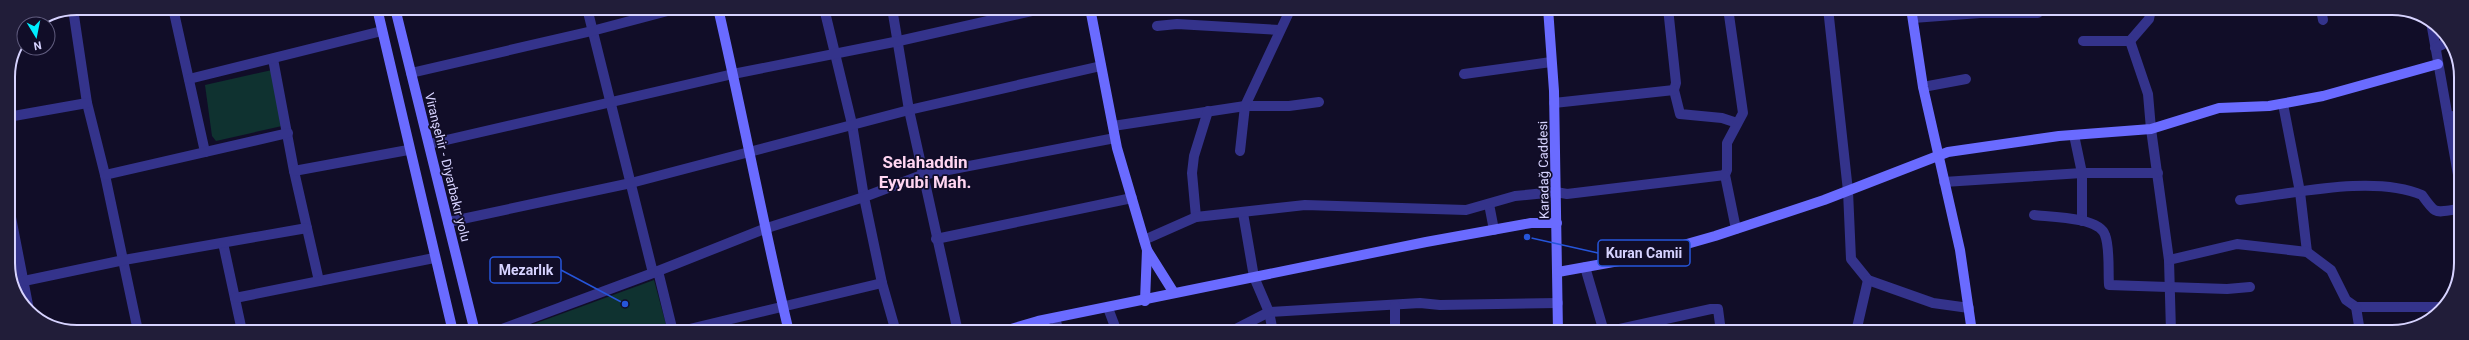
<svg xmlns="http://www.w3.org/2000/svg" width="2469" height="340" font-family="Roboto,sans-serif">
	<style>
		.green { fill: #0f3230 }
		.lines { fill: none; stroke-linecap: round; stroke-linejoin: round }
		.street { stroke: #34338b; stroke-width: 10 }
		.secondary { stroke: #6a6bff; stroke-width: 10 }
		.labels { text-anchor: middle; stroke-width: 3.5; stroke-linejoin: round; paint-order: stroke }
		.street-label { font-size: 13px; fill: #d7d3ff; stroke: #110d28 }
		.district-label { font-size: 17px; font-weight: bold; fill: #ffd5f1; stroke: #110d28 }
		.rim { fill: none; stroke: #d7d3ff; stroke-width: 2 }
		.leader { fill: none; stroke: #2655da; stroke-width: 1.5 }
		.callout-dot { fill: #2655da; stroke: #110d28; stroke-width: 1.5 }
		.callout { fill: #110d28; stroke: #2655da; stroke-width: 1.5 }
		.callout-label { font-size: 14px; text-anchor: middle; font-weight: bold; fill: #d7d3ff }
	</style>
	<rect width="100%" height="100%" fill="#110d28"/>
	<!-- green -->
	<g class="green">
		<path d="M272,70L282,126L216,141L212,136L205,85Z"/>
		<path d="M654,280L668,332H524L523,328Z"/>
	</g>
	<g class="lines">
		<!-- street -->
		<g class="street">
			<path d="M173,8L205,152"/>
			<path d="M587,8L653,273"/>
			<path d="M824,8L852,124L864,197L882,283L896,332"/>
			<path d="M892,8L909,110L958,332"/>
			<path d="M1668,8L1676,83L1674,90L1680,114L1722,118L1737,123"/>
			<path d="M1728,8L1743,113L1727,143V170L1725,175L1736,229"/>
			<path d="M1828,8L1848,191L1851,259L1868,280L1933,303L1969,308"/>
			<path d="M73,9L87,103L105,175L138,331"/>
			<path d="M2235,9H2270"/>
			<path d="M2321,9L2323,20"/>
			<path d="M1913,18L1980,13H2038"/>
			<path d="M2431,22L2460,186"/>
			<path d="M1157,26L1177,24L1280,30"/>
			<path d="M2083,41H2130L2149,19L2151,9"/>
			<path d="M2130,41L2148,94L2151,129L2169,260L2171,332"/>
			<path d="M2435,48L2448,42"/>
			<path d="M273,59L294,171L319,281"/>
			<path d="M411,73L592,31L679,8"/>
			<path d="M1464,74L1551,62"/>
			<path d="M189,79L382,31"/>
			<path d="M1923,87L1966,79"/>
			<path d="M1554,103L1674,90"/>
			<path d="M2283,104L2300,192L2307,252"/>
			<path d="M8,117L87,103"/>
			<path d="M2448,117L2460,115"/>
			<path d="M1113,126L1245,106H1289L1319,102"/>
			<path d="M2074,135L2082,173V221"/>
			<path d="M429,144L733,74L899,41L1045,8"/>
			<path d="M1240,151L1245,106L1291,8"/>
			<path d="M294,171L408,150"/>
			<path d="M105,175L288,133"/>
			<path d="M1944,182L2082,173H2158"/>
			<path d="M2240,200C2292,194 2373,174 2422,195C2437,216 2434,212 2460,209"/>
			<path d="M1489,204L1494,230"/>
			<path d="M9,207L29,310"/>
			<path d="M1243,213L1254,277L1269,312L1273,332"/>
			<path d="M2034,215C2051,217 2099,217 2105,235C2110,247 2108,271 2109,285L2227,289L2250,287"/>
			<path d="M1196,217L1192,173L1194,156L1208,111"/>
			<path d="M448,222L631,183L909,110L1101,66"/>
			<path d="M936,239L1132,198"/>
			<path d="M1144,240L1196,217L1305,205L1466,210L1515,196L1556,192L1567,194L1725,175"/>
			<path d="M223,243L242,331"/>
			<path d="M2169,260L2237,244L2307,252L2331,270L2346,300L2356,307"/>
			<path d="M1585,267L1604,332"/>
			<path d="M658,271L673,332"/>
			<path d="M24,281L124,260L307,228"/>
			<path d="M235,298L434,258"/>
			<path d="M2356,307H2442"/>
			<path d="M2356,307L2360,332"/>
			<path d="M1108,308L1117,332"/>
			<path d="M1055,318L1059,332"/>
			<path d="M494,332L653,273L764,229L864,197L922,175L1115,138"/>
			<path d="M677,332L882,283"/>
			<path d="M1230,332L1269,312L1420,303L1440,305L1558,303"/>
			<path d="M1395,332V305"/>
			<path d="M1606,332L1711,309H1718L1721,332"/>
			<path d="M1856,332L1868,280"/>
		</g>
		<!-- secondary -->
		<g class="secondary">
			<path d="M377,8L453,332"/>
			<path d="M395,8L475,332"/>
			<path d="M718,8C743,116 763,224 789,332"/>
			<path d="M1090,8L1117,148L1147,250L1174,293"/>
			<path d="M1548,8L1554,91L1558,332"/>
			<path d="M1911,8L1923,87L1960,250L1972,332"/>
			<path d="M1558,272L1641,257L1715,236L1824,200L1948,152L2059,136L2151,129L2219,108L2269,106L2323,96L2438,64"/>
			<path d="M1145,301L1147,250"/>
			<path d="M1001,332L1038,321L1426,242L1531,223H1557"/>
		</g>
	</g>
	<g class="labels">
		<!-- street labels -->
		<g class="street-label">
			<text transform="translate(448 167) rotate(76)" y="5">Viranşehir - Diyarbakır yolu</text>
			<text transform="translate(1543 170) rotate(-91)" y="5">Karadağ Caddesi</text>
		</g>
		<!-- district labels -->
		<g class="district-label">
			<text x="925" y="168">Selahaddin<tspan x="925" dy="20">Eyyubi Mah.</tspan></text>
		</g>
	</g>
	<!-- crop -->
	<path d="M0 0H2469V340H0ZM77 15H2392A62 62 0 0 1 2454 77V263A62 62 0 0 1 2392 325H77A62 62 0 0 1 15 263V77A62 62 0 0 1 77 15Z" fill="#211d39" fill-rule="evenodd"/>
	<path class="rim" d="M77 15H2392A62 62 0 0 1 2454 77V263A62 62 0 0 1 2392 325H77A62 62 0 0 1 15 263V77A62 62 0 0 1 77 15Z"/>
	<!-- callouts -->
	<path class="leader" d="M1527 237L1598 253M625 304L561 270"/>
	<g class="callout-dot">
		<circle cx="1527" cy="237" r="4"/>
		<circle cx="625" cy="304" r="4"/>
	</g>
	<g class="callout">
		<rect x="1598" y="240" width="92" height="26" rx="4"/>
		<rect x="490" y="257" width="71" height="26" rx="4"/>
	</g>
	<g class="callout-label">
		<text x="1644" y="258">Kuran Camii</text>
		<text x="526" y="275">Mezarlık</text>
	</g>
	<!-- north arrow -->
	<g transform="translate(36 36) rotate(170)"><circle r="19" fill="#110d28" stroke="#605c7e"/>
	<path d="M0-3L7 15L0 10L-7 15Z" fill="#00edfe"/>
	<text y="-6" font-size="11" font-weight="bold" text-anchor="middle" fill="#d7d3ff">N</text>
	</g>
</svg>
